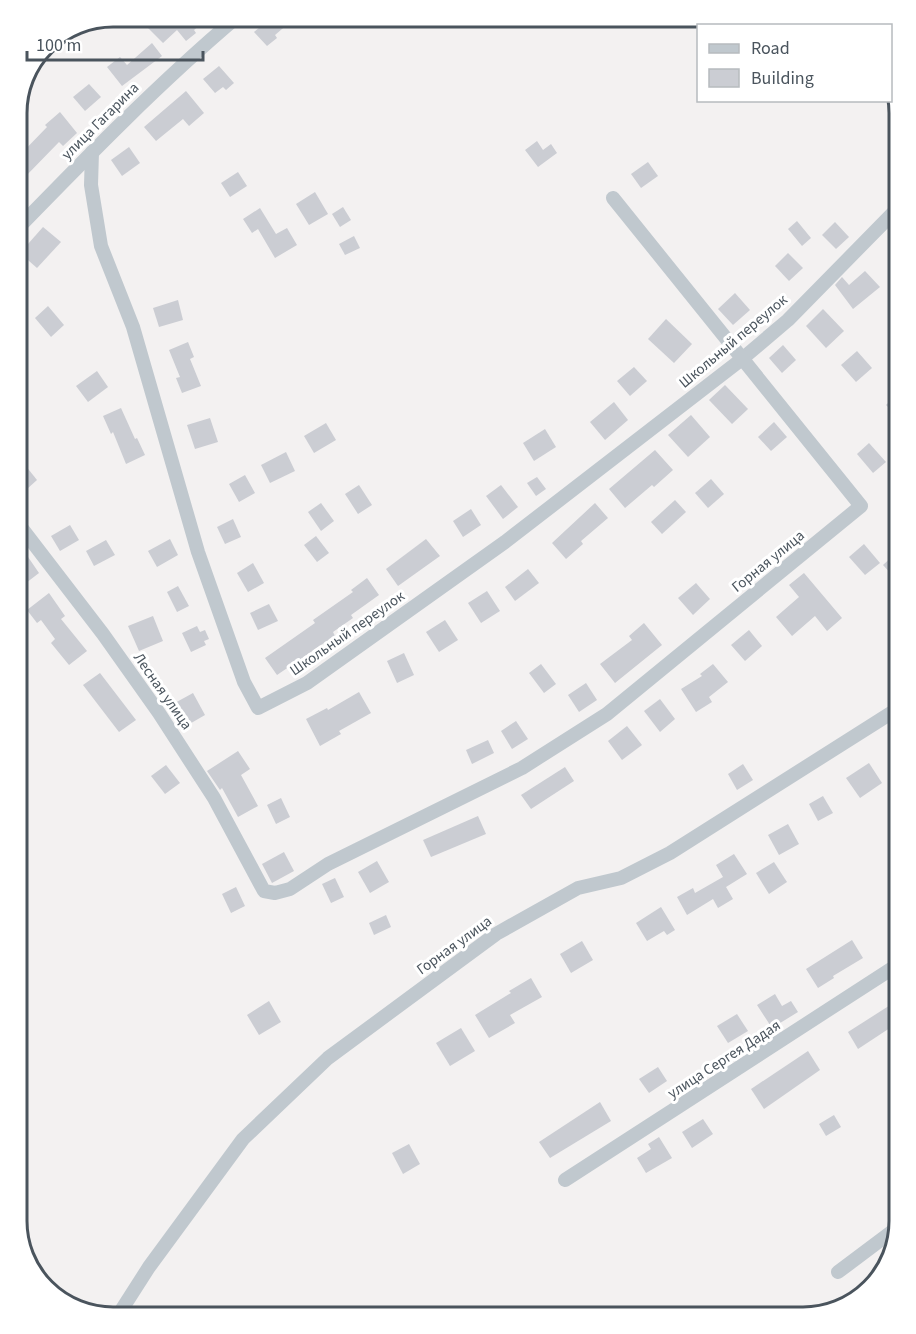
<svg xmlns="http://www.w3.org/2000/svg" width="916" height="1334" font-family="'Source Sans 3',sans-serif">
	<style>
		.building { fill: #cbcdd3 }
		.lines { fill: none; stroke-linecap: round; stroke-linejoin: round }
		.street { stroke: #c0c8ce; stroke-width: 14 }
		.labels { text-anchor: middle; stroke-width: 6; stroke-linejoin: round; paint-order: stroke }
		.street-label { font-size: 15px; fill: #4a545d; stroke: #fff }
		.rim { fill: none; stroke: #4a545d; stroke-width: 3 }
	</style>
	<rect width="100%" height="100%" fill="#f3f1f1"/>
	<!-- building -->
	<g class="building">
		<path d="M146,17H158L167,26L178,17H209L194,30L196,33L186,41L177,30L163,43L141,21Z"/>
		<path d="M272,17H296L275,35L277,38L267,46L254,32Z"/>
		<path d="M152,43L162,56L122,86L107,67L120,57L127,65Z"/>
		<path d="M219,66L234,83L226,90L223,87L215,93L203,79Z"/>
		<path d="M89,84L101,97L85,111L73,97Z"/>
		<path d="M186,91L204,113L189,126L183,119L156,141L144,127Z"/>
		<path d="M60,112L77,133L63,146L59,142L24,178L17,171V158L47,127L45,125Z"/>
		<path d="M537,141L543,150L551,144L557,153L538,167L525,150Z"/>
		<path d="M129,147L140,163L122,176L111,160Z"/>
		<path d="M648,162L658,176L641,188L631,174Z"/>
		<path d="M238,172L247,186L230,197L221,183Z"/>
		<path d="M315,192L328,214L309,225L296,204Z"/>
		<path d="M343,207L351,220L340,227L332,214Z"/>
		<path d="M260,208L276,234L287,228L297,245L275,258L258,229L252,233L243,219Z"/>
		<path d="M797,221L811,238L802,246L788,229Z"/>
		<path d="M835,222L849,237L836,249L822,235Z"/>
		<path d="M43,227L61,242L37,268L20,253Z"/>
		<path d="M354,236L360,248L345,255L339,244Z"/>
		<path d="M788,253L803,268L789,281L775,266Z"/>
		<path d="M865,271L880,287L853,309L835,285L842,277L849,285Z"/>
		<path d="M735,293L750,310L733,325L718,309Z"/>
		<path d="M178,300L183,320L159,327L153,308Z"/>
		<path d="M48,306L64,325L51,337L35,318Z"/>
		<path d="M823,309L844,331L826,348L806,326Z"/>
		<path d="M666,319L692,344L674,363L648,339Z"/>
		<path d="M188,342L194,357L190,359L201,386L182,393L176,378L180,377L169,350Z"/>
		<path d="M783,345L796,360L782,373L769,358Z"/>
		<path d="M857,351L872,368L856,382L841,365Z"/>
		<path d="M634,367L647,381L630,396L617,381Z"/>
		<path d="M97,371L108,387L88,402L76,386Z"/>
		<path d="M725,385L748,409L732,424L709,400Z"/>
		<path d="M900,391V419L886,405Z"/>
		<path d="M614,402L628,420L605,440L590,422Z"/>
		<path d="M121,408L135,439L137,438L145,455L126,464L113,432L111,434L103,416Z"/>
		<path d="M691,415L710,437L688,457L668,435Z"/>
		<path d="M210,418L218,442L195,449L187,425Z"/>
		<path d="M774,422L787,437L771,451L758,437Z"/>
		<path d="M326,423L336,440L314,453L304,436Z"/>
		<path d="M545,429L556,447L534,461L523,443Z"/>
		<path d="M869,443L886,462L873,473L857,454Z"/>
		<path d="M655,450L673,470L654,487L652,485L625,508L609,489Z"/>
		<path d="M286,452L295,471L270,483L261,465Z"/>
		<path d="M17,455L37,480L17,498Z"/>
		<path d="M245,475L255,493L239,502L229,484Z"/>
		<path d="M537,477L546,489L536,496L527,483Z"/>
		<path d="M711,479L724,494L708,508L695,493Z"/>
		<path d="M359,485L372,505L358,514L345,494Z"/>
		<path d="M501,485L518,507L503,519L486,496Z"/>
		<path d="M675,500L686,512L662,534L651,522Z"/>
		<path d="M321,503L334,521L321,531L308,512Z"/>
		<path d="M595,503L608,518L581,541L583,544L566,559L552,543Z"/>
		<path d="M471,509L481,525L463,537L453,521Z"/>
		<path d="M233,519L241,537L225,544L217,527Z"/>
		<path d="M70,525L79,540L60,551L51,536Z"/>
		<path d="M316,536L329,553L317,562L304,545Z"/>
		<path d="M170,539L178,555L157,567L148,551Z"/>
		<path d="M426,539L440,556L398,586L386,569Z"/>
		<path d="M106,540L115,555L94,566L86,551Z"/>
		<path d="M864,544L880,563L865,575L849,557Z"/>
		<path d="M26,554L39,573L26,583L21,576L17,579V561Z"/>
		<path d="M895,554L900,559V569L892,575L883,565Z"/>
		<path d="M253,563L264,583L248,592L237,573Z"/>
		<path d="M528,569L539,583L515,601L505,587Z"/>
		<path d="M804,573L842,618L827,631L815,616L792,636L776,617L799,597L789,585Z"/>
		<path d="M367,578L379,595L351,615L353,618L333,632L336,638L328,643L327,641L277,675L265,658L315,623L313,620L353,592L351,590Z"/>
		<path d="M696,583L710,599L693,615L678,598Z"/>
		<path d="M178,586L189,606L177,612L167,592Z"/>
		<path d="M487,591L500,611L481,623L468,603Z"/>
		<path d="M49,593L65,616L61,619L87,651L69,665L51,643L55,639L41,620L37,623L27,610Z"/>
		<path d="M269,604L278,621L258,630L250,613Z"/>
		<path d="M153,616L163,641L139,651L128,626Z"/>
		<path d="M445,620L458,640L439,652L426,632Z"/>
		<path d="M644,623L662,645L615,683L600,664L632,640L629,636Z"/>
		<path d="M197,626L200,632L205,630L209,639L204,641L206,645L191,652L182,633Z"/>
		<path d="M749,630L762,646L745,661L731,645Z"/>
		<path d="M404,653L414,675L397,683L387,661Z"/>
		<path d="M541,664L556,684L544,693L529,673Z"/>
		<path d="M713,664L728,682L709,697L712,702L696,712L681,689L702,676L700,674Z"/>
		<path d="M100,673L136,720L119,732L83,685Z"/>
		<path d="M586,683L597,700L579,712L568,695Z"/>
		<path d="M359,692L371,713L339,731L341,734L320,746L306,719L327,708L328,710Z"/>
		<path d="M193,693L205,715L186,726L173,704Z"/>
		<path d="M660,699L675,719L660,732L644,711Z"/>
		<path d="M516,721L528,739L512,749L501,731Z"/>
		<path d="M627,726L642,745L622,760L608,741Z"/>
		<path d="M488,740L494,753L472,764L466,750Z"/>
		<path d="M238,751L250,769L241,775L258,806L238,817L222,788L220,790L207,771Z"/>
		<path d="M869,763L882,783L860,798L846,778Z"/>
		<path d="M743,764L753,780L737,790L728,774Z"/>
		<path d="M166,765L180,783L165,794L151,776Z"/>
		<path d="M565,767L574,781L531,809L521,795Z"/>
		<path d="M823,796L833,813L818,821L809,804Z"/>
		<path d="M281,798L290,817L276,824L267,805Z"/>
		<path d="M478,816L486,834L431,857L423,840Z"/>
		<path d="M788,824L799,844L779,855L768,835Z"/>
		<path d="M284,852L294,871L272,883L262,864Z"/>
		<path d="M734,854L747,874L726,887L733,899L718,908L713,899L687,915L677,897L693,888L695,893L723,877L716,865Z"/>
		<path d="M377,861L389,882L370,893L358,872Z"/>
		<path d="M774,862L787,882L769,894L756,873Z"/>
		<path d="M335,878L344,897L331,903L322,884Z"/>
		<path d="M236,887L245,906L231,913L222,894Z"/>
		<path d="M661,907L675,930L667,935L664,931L647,941L636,923Z"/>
		<path d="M386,915L391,927L374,935L369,923Z"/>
		<path d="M852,940L863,958L833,976L834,978L818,988L806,969Z"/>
		<path d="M582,941L593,960L571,973L560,954Z"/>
		<path d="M531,978L542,997L510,1015L515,1023L489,1038L475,1015L511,993L509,991Z"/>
		<path d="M775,994L782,1006L791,1001L798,1012L772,1028L757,1005Z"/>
		<path d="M269,1001L281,1022L259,1035L247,1015Z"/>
		<path d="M895,1002L899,1008V1022L858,1049L848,1032Z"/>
		<path d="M737,1014L748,1031L728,1043L717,1026Z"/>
		<path d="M461,1028L475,1051L450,1066L436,1043Z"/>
		<path d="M808,1051L820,1070L764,1109L751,1089Z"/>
		<path d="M658,1067L667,1081L649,1093L639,1079Z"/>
		<path d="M600,1102L611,1121L550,1158L539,1142Z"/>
		<path d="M834,1115L841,1127L826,1136L819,1124Z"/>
		<path d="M703,1119L713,1134L692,1148L682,1132Z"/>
		<path d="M659,1137L672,1158L646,1173L637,1158L651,1149L648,1144Z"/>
		<path d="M409,1144L420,1164L403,1174L392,1153Z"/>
	</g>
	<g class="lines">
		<!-- street -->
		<g class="street">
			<path d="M92,152L91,185L101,246L133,327L198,552L244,682L258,708L307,683L505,542L742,359L788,320L899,207"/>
			<path d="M17,229C88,156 159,83 237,17"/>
			<path d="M17,522L103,634L159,713L214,798L264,891L275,893L290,889L328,864L522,768L607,714L861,506L613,198"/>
			<path d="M565,1180L899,964"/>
			<path d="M838,1272L898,1227"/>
			<path d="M117,1317L149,1267L243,1139L328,1058L496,934L578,888L621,878L670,853L899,708"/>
		</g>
	</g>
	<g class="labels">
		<!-- street labels -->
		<g class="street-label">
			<text transform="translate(100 121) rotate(-45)" y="5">улица Гагарина</text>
			<text transform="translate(733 341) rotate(-40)" y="5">Школьный переулок</text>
			<text transform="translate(768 561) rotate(-39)" y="5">Горная улица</text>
			<text transform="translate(347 633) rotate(-35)" y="5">Школьный переулок</text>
			<text transform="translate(163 691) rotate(55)" y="5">Лесная улица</text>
			<text transform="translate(454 945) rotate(-36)" y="5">Горная улица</text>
			<text transform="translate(724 1059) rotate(-33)" y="5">улица Сергея Дадая</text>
		</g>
	</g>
	<!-- crop -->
	<path d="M0 0H916V1334H0ZM113 27H803A86 86 0 0 1 889 113V1221A86 86 0 0 1 803 1307H113A86 86 0 0 1 27 1221V113A86 86 0 0 1 113 27Z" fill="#fff" fill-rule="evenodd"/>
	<path class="rim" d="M113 27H803A86 86 0 0 1 889 113V1221A86 86 0 0 1 803 1307H113A86 86 0 0 1 27 1221V113A86 86 0 0 1 113 27Z"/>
	<!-- legend -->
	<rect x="697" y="24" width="195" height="78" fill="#ffffff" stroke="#b7bbbe" stroke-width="1.5"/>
	<rect x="709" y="44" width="30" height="9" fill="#c0c8ce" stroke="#b7bbbe" stroke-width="1.5"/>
	<text x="751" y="54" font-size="18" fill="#4a545d">Road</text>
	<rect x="709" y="69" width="30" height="18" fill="#cbcdd3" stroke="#b7bbbe" stroke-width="1.5"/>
	<text x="751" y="84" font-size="18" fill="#4a545d">Building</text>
	<!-- scale -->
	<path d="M27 51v9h176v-9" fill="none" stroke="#4a545d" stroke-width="3"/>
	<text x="36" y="51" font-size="18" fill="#4a545d" stroke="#ffffff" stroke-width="4.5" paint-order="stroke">100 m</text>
</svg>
